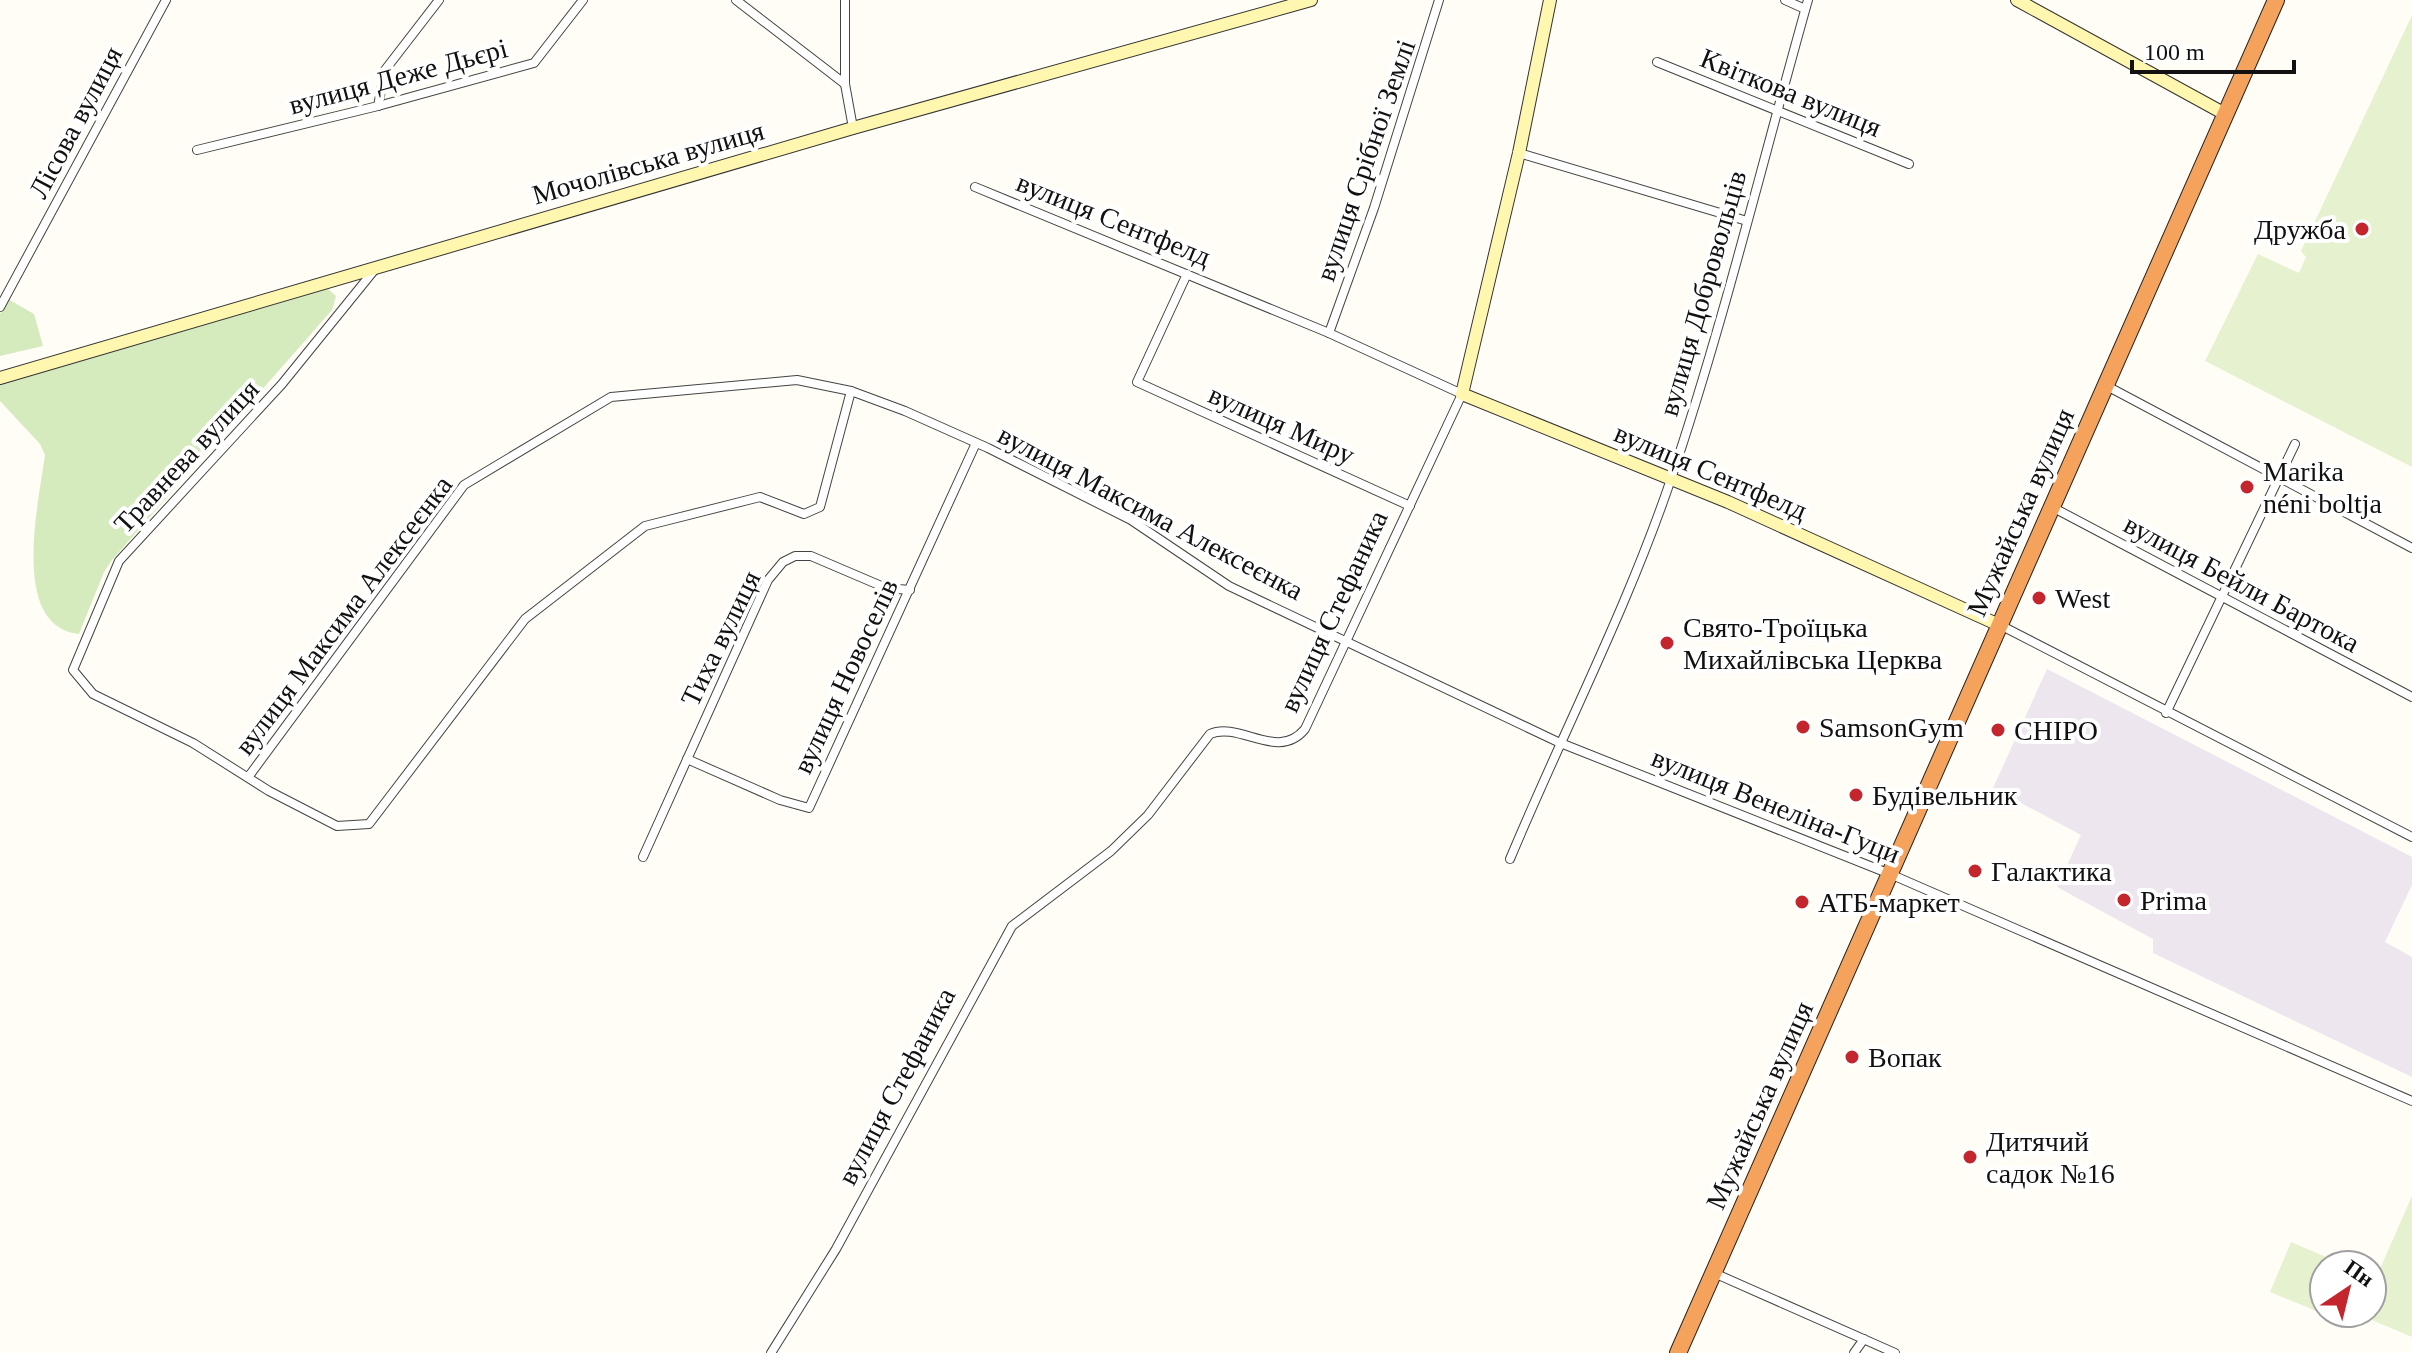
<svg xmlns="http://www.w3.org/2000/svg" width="2412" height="1353" font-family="'Times New Roman',serif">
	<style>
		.industrial { fill: #eee6ef }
		.green { fill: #d5ebbd }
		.pitch { fill: #e6f2cf }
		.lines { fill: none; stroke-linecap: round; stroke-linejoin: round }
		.street-casing { stroke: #444; stroke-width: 10 }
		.secondary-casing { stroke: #333; stroke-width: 14 }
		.highway-casing { stroke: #222; stroke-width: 18 }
		.street { stroke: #fff; stroke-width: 8 }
		.secondary { stroke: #fff6b0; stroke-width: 12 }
		.highway { stroke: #f5a25d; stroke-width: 16 }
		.poi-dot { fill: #c4262e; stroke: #fff; stroke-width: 3 }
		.labels { text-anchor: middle; stroke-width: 8; stroke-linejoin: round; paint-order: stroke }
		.street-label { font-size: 28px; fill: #111; stroke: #fff }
		.poi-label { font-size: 28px; fill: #111; stroke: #fff; text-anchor: start }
	</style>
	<rect width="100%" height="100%" fill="#fffdf5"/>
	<!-- industrial -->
	<path class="industrial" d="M2047,669L2412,857V885L2385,942L2412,957V1077L2153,953V939L2057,887L2081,835L1993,788Z"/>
	<!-- green -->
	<g class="green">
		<path d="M328,289L336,296L332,310L112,560L104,572L79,634C9,627 39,501 45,455L40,444L0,401V384Z"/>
		<path d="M8,299L34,314L43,346L0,356V314Z"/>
	</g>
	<!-- pitch -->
	<g class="pitch">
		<path d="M2412,15V467L2205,361L2258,254L2299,273L2306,257L2301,251Z"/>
		<path d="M2412,1196V1337L2360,1315L2372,1313V1287Z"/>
		<path d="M2291,1242L2345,1265H2324L2326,1315L2270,1292Z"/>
	</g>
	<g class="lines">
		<defs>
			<g id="street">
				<path d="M736,0L845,84"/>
				<path d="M845,0V84L853,128"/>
				<path d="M1785,0L1805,9"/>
				<path d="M1657,62L1909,164"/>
				<path d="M378,106L385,70L439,0"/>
				<path d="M197,150L378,106L534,63L583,0"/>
				<path d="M1519,153L1747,221"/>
				<path d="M376,268L282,384L119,561L73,670L93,694L193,743L269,791L337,826L369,824L525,619L645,526L760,497L804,514L820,507L851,391"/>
				<path d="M1187,274L1137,382L1410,506"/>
				<path d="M0,307L166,0"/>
				<path d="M1329,333L1374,208L1439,0"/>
				<path d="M2105,385L2412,548"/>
				<path d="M2052,507L2412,697"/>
				<path d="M2000,625L2412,837"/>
				<path d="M2166,713L2295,444"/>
				<path d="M687,759L780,800L809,808L976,443"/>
				<path d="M249,776L464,485L611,397L797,380L851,391L905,411L988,448L1131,520L1229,586L1558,742L1890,874L2412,1101"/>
				<path d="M643,857L768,580L783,562L795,556H811L886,588L910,590"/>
				<path d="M1510,859C1563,732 1627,609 1671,479C1724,322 1763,159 1808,0"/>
				<path d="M1714,1273L1895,1353"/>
				<path d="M771,1353L836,1249L1012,926L1111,851L1148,815L1210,734C1240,721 1278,762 1305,729L1462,394L1329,333L975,187"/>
				<path d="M1854,1353L1864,1339"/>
			</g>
			<g id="secondary">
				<path d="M1550,0L1519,153L1462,394L1728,502L1999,625"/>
				<path d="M2017,0L2225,114"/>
				<path d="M0,378L853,128L1311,0"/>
			</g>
			<path id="highway" d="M1678,1353L2276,0"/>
		</defs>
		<!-- street casing -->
		<use href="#street" class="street-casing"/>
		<!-- secondary casing -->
		<use href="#secondary" class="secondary-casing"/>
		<!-- highway casing -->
		<use href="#highway" class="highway-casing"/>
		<!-- street -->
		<use href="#street" class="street"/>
		<!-- secondary -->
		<use href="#secondary" class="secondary"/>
		<!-- highway -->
		<use href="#highway" class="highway"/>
	</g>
	<!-- markers -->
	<g class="poi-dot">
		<circle cx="2362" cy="229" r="8"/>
		<circle cx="2247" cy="487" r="8"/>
		<circle cx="2039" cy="598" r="8"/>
		<circle cx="1667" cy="643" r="8"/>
		<circle cx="1803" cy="727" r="8"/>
		<circle cx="1998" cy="730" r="8"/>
		<circle cx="1856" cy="795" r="8"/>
		<circle cx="1975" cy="871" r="8"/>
		<circle cx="2124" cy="900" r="8"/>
		<circle cx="1802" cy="902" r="8"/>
		<circle cx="1852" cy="1057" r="8"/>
		<circle cx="1970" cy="1157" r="8"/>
	</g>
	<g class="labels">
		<!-- street labels -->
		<g class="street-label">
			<text transform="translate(398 76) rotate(-15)" y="10">вулиця Деже Дьєрі</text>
			<text transform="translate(1791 92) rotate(22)" y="10">Квіткова вулиця</text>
			<text transform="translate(75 122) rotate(-62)" y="10">Лісова вулиця</text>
			<text transform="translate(1365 160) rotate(-71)" y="10">вулиця Срібної Землі</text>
			<text transform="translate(648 162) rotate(-16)" y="10">Мочолівська вулиця</text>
			<text transform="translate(1114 219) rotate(22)" y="10">вулиця Сентфелд</text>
			<text transform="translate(1702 293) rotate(-74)" y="10">вулиця Добровольців</text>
			<text transform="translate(1282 424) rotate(24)" y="10">вулиця Миру</text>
			<text transform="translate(186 456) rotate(-47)" y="10">Травнева вулиця</text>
			<text transform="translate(1711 471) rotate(23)" y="10">вулиця Сентфелд</text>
			<text transform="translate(1151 512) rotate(28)" y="10">вулиця Максима Алексеєнка</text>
			<text transform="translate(2020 512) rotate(-66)" y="10">Мужайська вулиця</text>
			<text transform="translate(2242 583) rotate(28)" y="10">вулиця Бейли Бартока</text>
			<text transform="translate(1333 611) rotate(-65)" y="10">вулиця Стефаника</text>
			<text transform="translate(343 615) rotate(-53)" y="10">вулиця Максима Алексеєнка</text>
			<text transform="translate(720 638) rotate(-64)" y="10">Тиха вулиця</text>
			<text transform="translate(845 676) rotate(-65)" y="10">вулиця Новоселів</text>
			<text transform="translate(1776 805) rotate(22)" y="10">вулиця Венеліна-Гуци</text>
			<text transform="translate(896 1086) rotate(-62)" y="10">вулиця Стефаника</text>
			<text transform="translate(1759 1105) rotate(-66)" y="10">Мужайська вулиця</text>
		</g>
		<!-- poi labels -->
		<g class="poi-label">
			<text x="2346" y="239" text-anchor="end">Дружба</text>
			<text x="2263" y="481">Marika<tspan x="2263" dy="32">néni boltja</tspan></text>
			<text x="2055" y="608">West</text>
			<text x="1683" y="637">Свято-Троїцька<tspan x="1683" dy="32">Михайлівська Церква</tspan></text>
			<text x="1819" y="737">SamsonGym</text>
			<text x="2014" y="740">CHIPO</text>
			<text x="1872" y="805">Будівельник</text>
			<text x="1991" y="881">Галактика</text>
			<text x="2140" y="910">Prima</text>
			<text x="1818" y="912">АТБ-маркет</text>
			<text x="1868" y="1067">Вопак</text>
			<text x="1986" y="1151">Дитячий<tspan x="1986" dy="32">садок №16</tspan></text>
		</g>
	</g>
	<!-- north arrow -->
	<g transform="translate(2348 1289) rotate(35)"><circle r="38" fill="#ffffff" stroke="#a0a0a0" stroke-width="2"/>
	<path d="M0-6L14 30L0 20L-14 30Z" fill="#c4262e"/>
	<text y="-12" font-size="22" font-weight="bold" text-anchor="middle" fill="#111111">Пн</text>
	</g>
	<!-- scale -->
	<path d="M2132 60v12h162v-12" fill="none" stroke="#111111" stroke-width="4"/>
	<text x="2144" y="60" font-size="24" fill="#111111" stroke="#ffffff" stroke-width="6" paint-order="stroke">100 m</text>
</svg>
